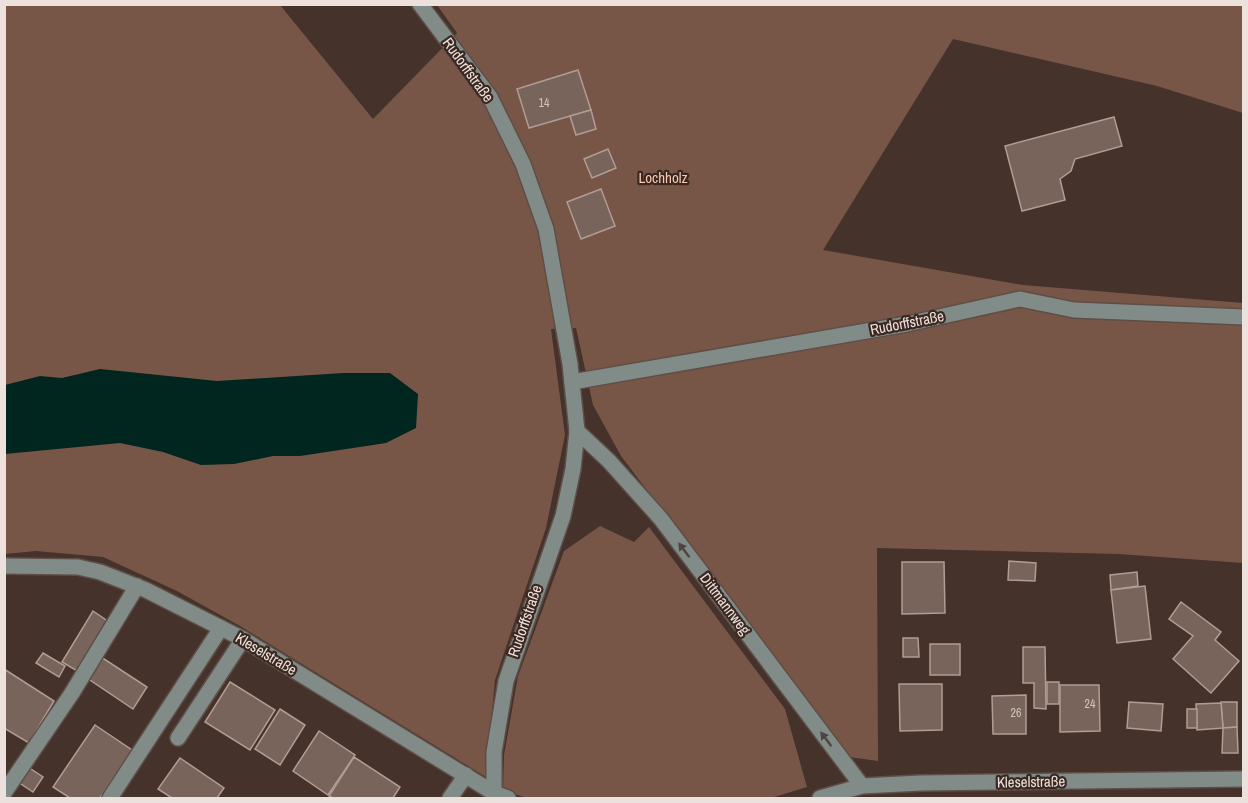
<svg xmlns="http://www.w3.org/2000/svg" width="1248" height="803" font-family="'Archivo Narrow',sans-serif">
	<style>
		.green { fill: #775647 }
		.water { fill: #00261f }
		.building { fill: #78645b; stroke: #b29c93; stroke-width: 1.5 }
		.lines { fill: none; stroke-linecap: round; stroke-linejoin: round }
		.minor-casing { stroke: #5f4e47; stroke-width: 18 }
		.minor { stroke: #818c89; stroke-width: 15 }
		.oneway { fill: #4f4640 }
		.labels { text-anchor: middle; stroke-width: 4.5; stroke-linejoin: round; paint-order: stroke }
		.number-label { font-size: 12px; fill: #d0c2bc }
		.street-label { font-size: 15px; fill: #ede1dd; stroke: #3a2821 }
		.park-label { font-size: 15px; fill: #fac8b3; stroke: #3a2821 }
	</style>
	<rect width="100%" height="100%" fill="#44322b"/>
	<!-- green -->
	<g class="green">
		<path d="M5,5H280L373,119L457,33L437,5H1243V113L1157,86L953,39L823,250L1023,285L1243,303V563L1119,554L877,548L878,761L849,757L621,456L593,405L576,328L551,329L565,435L546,528L495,680L486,777L240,626L177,591L103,557L36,551L5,554Z"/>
		<path d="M600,526L634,542L649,527L785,709L807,787L771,798H527L503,790L504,755L518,676L564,551Z"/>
	</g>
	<!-- water -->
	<path class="water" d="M100,369L217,381L343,373H390L418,394L416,428L386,443L300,456H273L234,464L201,465L163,452L120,443L5,454V385L40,376L62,378Z"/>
	<!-- building -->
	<g class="building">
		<path d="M578,70L591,110L529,128L517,89Z"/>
		<path d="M591,110L596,129L576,135L570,116Z"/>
		<path d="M1114,117L1122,146L1075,159L1071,171L1060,179L1065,200L1022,211L1005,146Z"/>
		<path d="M608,149L616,168L592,178L584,159Z"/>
		<path d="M601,189L615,226L581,239L567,202Z"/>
		<path d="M1009,561L1036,563L1035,581L1008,580Z"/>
		<path d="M902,562H944L945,613L902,614Z"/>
		<path d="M1137,572L1138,586L1111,590L1110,575Z"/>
		<path d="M1145,586L1151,639L1117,643L1111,590Z"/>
		<path d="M1181,602L1221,632L1215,640L1239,661L1211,693L1173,659L1193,636L1169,619Z"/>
		<path d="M93,611L109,622L79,672L62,662Z"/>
		<path d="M903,638H918L919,657H903Z"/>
		<rect x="930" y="644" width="30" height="31"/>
		<path d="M1023,647H1045L1046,709L1034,708V683H1023Z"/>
		<path d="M43,653L65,666L59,677L36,663Z"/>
		<path d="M101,657L147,687L133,709L87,678Z"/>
		<path d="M4,669L54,701L29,743L4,728Z"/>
		<path d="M230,682L275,710L250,750L205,722Z"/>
		<rect x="1047" y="682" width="12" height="22"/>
		<path d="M899,684H942V730L900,731Z"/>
		<path d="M1060,685H1099L1100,731L1060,732Z"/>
		<path d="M1026,695V734H993L992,696Z"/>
		<path d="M1129,702L1163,704L1161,731L1127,728Z"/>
		<path d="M1221,702H1237V727L1223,728Z"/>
		<path d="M1221,703L1223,728L1197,730L1196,704Z"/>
		<path d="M280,709L305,725L280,765L255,749Z"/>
		<rect x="1187" y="709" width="10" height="19"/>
		<path d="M95,725L132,750L100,798H70L53,787Z"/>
		<path d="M1237,727L1238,753H1222L1223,728Z"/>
		<path d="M319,731L355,755L328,795L293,771Z"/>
		<path d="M354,757L400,787L393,798H333L329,796Z"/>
		<path d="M180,758L224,788L217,798H172L158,789Z"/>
		<path d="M28,767L43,777L33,792L18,782Z"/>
	</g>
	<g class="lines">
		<defs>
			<g id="minor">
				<path d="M420,4L490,97L523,164L546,229L570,364L577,431L573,469L563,516L506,681L494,752V798"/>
				<path d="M572,382L907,324L1020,299L1074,310L1244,317"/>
				<path d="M577,431L609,461L661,519L862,786"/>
				<path d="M4,566L78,567L100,572L146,590L243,639L494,793L508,798"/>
				<path d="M178,738L243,639"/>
				<path d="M4,793L72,693L137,586"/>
				<path d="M110,798L221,628"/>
				<path d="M450,798L466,775"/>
				<path d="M820,798L862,786L921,783L1244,779"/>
			</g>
		</defs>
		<!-- minor casing -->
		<use href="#minor" class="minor-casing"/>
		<!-- minor -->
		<use href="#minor" class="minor"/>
	</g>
	<!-- one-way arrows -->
	<defs><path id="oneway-solid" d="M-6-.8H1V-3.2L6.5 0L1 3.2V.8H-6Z" transform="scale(1.5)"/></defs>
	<g class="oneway">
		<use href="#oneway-solid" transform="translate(684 550) rotate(-127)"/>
		<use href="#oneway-solid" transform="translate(826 739) rotate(-127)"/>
	</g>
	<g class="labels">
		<!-- number labels -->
		<g class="number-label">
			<text x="544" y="107">14</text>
			<text x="1090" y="708">24</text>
			<text x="1016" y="717">26</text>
		</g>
		<!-- street labels -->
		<g class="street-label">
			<text transform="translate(468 70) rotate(54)" y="5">Rudorffstraße</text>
			<text transform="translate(907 323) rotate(-11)" y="5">Rudorffstraße</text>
			<text transform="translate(725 604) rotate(53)" y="5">Dittmannweg</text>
			<text transform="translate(525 621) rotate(-71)" y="5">Rudorffstraße</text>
			<text transform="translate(266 654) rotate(31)" y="5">Kleselstraße</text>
			<text transform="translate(1031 782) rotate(-1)" y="5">Kleselstraße</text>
		</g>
		<!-- park labels -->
		<g class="park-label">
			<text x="663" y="183">Lochholz</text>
		</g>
	</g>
	<!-- border -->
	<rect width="1248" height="803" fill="none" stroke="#ede1dd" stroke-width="12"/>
</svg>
